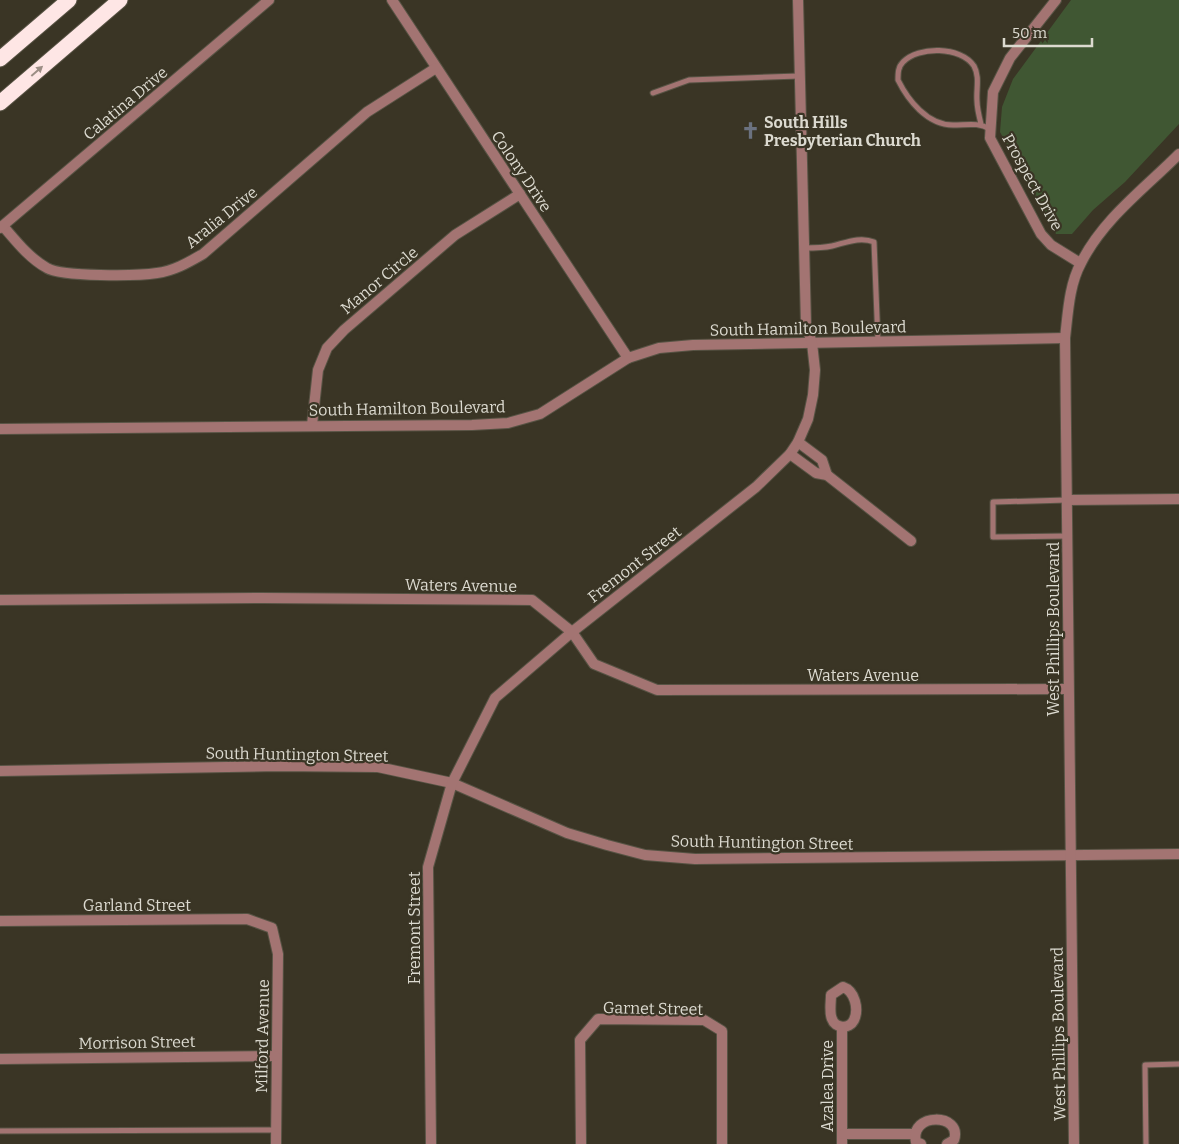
<svg xmlns="http://www.w3.org/2000/svg" width="1179" height="1144" font-family="Bitter,serif">
	<style>
		.green { fill: #405733 }
		.lines { fill: none; stroke-linecap: round; stroke-linejoin: round }
		.service-casing { stroke: #575344; stroke-width: 7 }
		.minor-casing { stroke: #575344; stroke-width: 12 }
		.tertiary-casing { stroke: #575344; stroke-width: 12 }
		.motorway-casing { stroke: #575344; stroke-width: 17 }
		.service { stroke: #a37472; stroke-width: 5 }
		.minor { stroke: #a37472; stroke-width: 10 }
		.tertiary { stroke: #a37472; stroke-width: 10 }
		.motorway { stroke: #fee6e5; stroke-width: 15 }
		.oneway { fill: #9c8e85 }
		.labels { text-anchor: middle; stroke-width: 4.5; stroke-linejoin: round; paint-order: stroke }
		.street-label { font-size: 16px; fill: #dcdad0; stroke: #3a3525 }
		.poi-label { font-size: 16px; font-weight: bold; fill: #dcdad0; stroke: #3a3525; text-anchor: start }
	</style>
	<rect width="100%" height="100%" fill="#3a3525"/>
	<!-- green -->
	<path class="green" d="M1071,0H1179V124L1125,182L1093,210L1072,234H1056L1000,132L1002,107L1013,79Z"/>
	<g class="lines">
		<defs>
			<g id="service">
				<path d="M653,93L689,80L799,76"/>
				<path d="M981,124C979,116 977,108 977,101C976,89 980,77 974,66C961,46 918,46 903,62C898,67 898,73 898,80C908,100 927,125 953,125C967,125 978,122 990,129"/>
				<path d="M804,248C813,248 823,248 832,246C845,243 860,236 874,242L878,342"/>
				<path d="M1067,500L993,502V537L1068,536"/>
				<path d="M0,1131L276,1130"/>
				<path d="M1146,1144L1145,1065L1179,1064"/>
			</g>
			<g id="minor">
				<path d="M392,0L628,358"/>
				<path d="M1056,0L1010,58L993,92L990,138L1041,234L1051,245L1080,263"/>
				<path d="M3,226C16,241 29,258 47,268C62,277 138,276 157,273C174,271 189,262 203,254L367,112L436,68"/>
				<path d="M0,228L269,0"/>
				<path d="M312,425L318,370L327,348L344,330L455,235L520,194"/>
				<path d="M0,429L472,425L508,423L540,414L628,358L659,348L693,345L1065,338"/>
				<path d="M798,442L822,460L827,475"/>
				<path d="M790,454L816,473L827,475L911,541"/>
				<path d="M0,600L263,598L532,600L572,632L594,664L657,690L1068,689"/>
				<path d="M0,771L278,766L378,767L452,783L567,833L607,845L645,855L695,859L1179,854"/>
				<path d="M0,921L247,919L272,928L278,954L276,1144"/>
				<path d="M843,987C855,991 859,1009 854,1020C849,1030 835,1028 832,1019C829,1013 831,1002 831,995Z"/>
				<path d="M842,1027V1144"/>
				<path d="M0,1059L275,1056"/>
				<path d="M843,1134H914"/>
				<path d="M431,1144L428,867L452,783L495,698L572,632L756,487L790,454L798,442L808,419L813,395L815,370L812,343L806,325L798,0"/>
				<path d="M581,1144L580,1040L598,1019L704,1020L722,1031V1144"/>
				<path d="M921,1144L916,1142C909,1112 963,1113 954,1140L947,1144"/>
			</g>
			<g id="tertiary">
				<path d="M1067,500L1179,499"/>
				<path d="M1074,1144L1065,338C1068,313 1069,285 1081,263C1103,219 1144,189 1179,154"/>
			</g>
			<g id="motorway">
				<path d="M0,59L69,0"/>
				<path d="M0,103L120,0"/>
			</g>
		</defs>
		<!-- service casing -->
		<use href="#service" class="service-casing"/>
		<!-- minor casing -->
		<use href="#minor" class="minor-casing"/>
		<!-- tertiary casing -->
		<use href="#tertiary" class="tertiary-casing"/>
		<!-- motorway casing -->
		<use href="#motorway" class="motorway-casing"/>
		<!-- service -->
		<use href="#service" class="service"/>
		<!-- minor -->
		<use href="#minor" class="minor"/>
		<!-- tertiary -->
		<use href="#tertiary" class="tertiary"/>
		<!-- motorway -->
		<use href="#motorway" class="motorway"/>
	</g>
	<!-- one-way arrows -->
	<defs><path id="oneway-solid" d="M-6-.8H1V-3.2L6.5 0L1 3.2V.8H-6Z" transform="scale(1.25)"/></defs>
	<use class="oneway" href="#oneway-solid" transform="translate(37 71) rotate(-41)"/>
	<!-- icons -->
	<defs>
		<symbol id="church-bare" viewBox="-9 -9 18 18"><path d="M-1.2-6h2.4v3.5h3.3v2.4h-3.3V6h-2.4V-.1h-3.3v-2.4h3.3Z" fill="#6b7280" stroke="#3a3525" stroke-width="2.5" paint-order="stroke"/></symbol>
	</defs>
	<g fill-rule="evenodd">
		<use href="#church-bare" x="738" y="118" width="25" height="25"/>
	</g>
	<g class="labels">
		<!-- street labels -->
		<g class="street-label">
			<text transform="translate(125 103) rotate(-40)" y="6">Calatina Drive</text>
			<text transform="translate(522 171) rotate(56)" y="6">Colony Drive</text>
			<text transform="translate(1033 182) rotate(61)" y="6">Prospect Drive</text>
			<text transform="translate(221 217) rotate(-39)" y="6">Aralia Drive</text>
			<text transform="translate(379 280) rotate(-40)" y="6">Manor Circle</text>
			<text transform="translate(808 328) rotate(-1)" y="6">South Hamilton Boulevard</text>
			<text transform="translate(407 408) rotate(-1)" y="6">South Hamilton Boulevard</text>
			<text transform="translate(634 564) rotate(-38)" y="6">Fremont Street</text>
			<text transform="translate(461 585) rotate(1)" y="6">Waters Avenue</text>
			<text transform="translate(1053 629) rotate(-90)" y="6">West Phillips Boulevard</text>
			<text x="863" y="681">Waters Avenue</text>
			<text transform="translate(297 754) rotate(1)" y="6">South Huntington Street</text>
			<text transform="translate(762 842) rotate(1)" y="6">South Huntington Street</text>
			<text x="137" y="911">Garland Street</text>
			<text transform="translate(414 928) rotate(-90)" y="6">Fremont Street</text>
			<text transform="translate(653 1008) rotate(1)" y="6">Garnet Street</text>
			<text transform="translate(1058 1034) rotate(-91)" y="6">West Phillips Boulevard</text>
			<text transform="translate(262 1036) rotate(-89)" y="6">Milford Avenue</text>
			<text transform="translate(137 1042) rotate(-1)" y="6">Morrison Street</text>
			<text transform="translate(827 1086) rotate(-90)" y="6">Azalea Drive</text>
		</g>
		<!-- poi labels -->
		<g class="poi-label">
			<text x="764" y="128">South Hills<tspan x="764" dy="18">Presbyterian Church</tspan></text>
		</g>
	</g>
	<!-- scale -->
	<path d="M1004 38v8h88v-8" fill="none" stroke="#dcdad0" stroke-width="2.5"/>
	<text x="1012" y="38" font-size="15" fill="#dcdad0" stroke="#3a3525" stroke-width="4" paint-order="stroke">50 m</text>
</svg>
